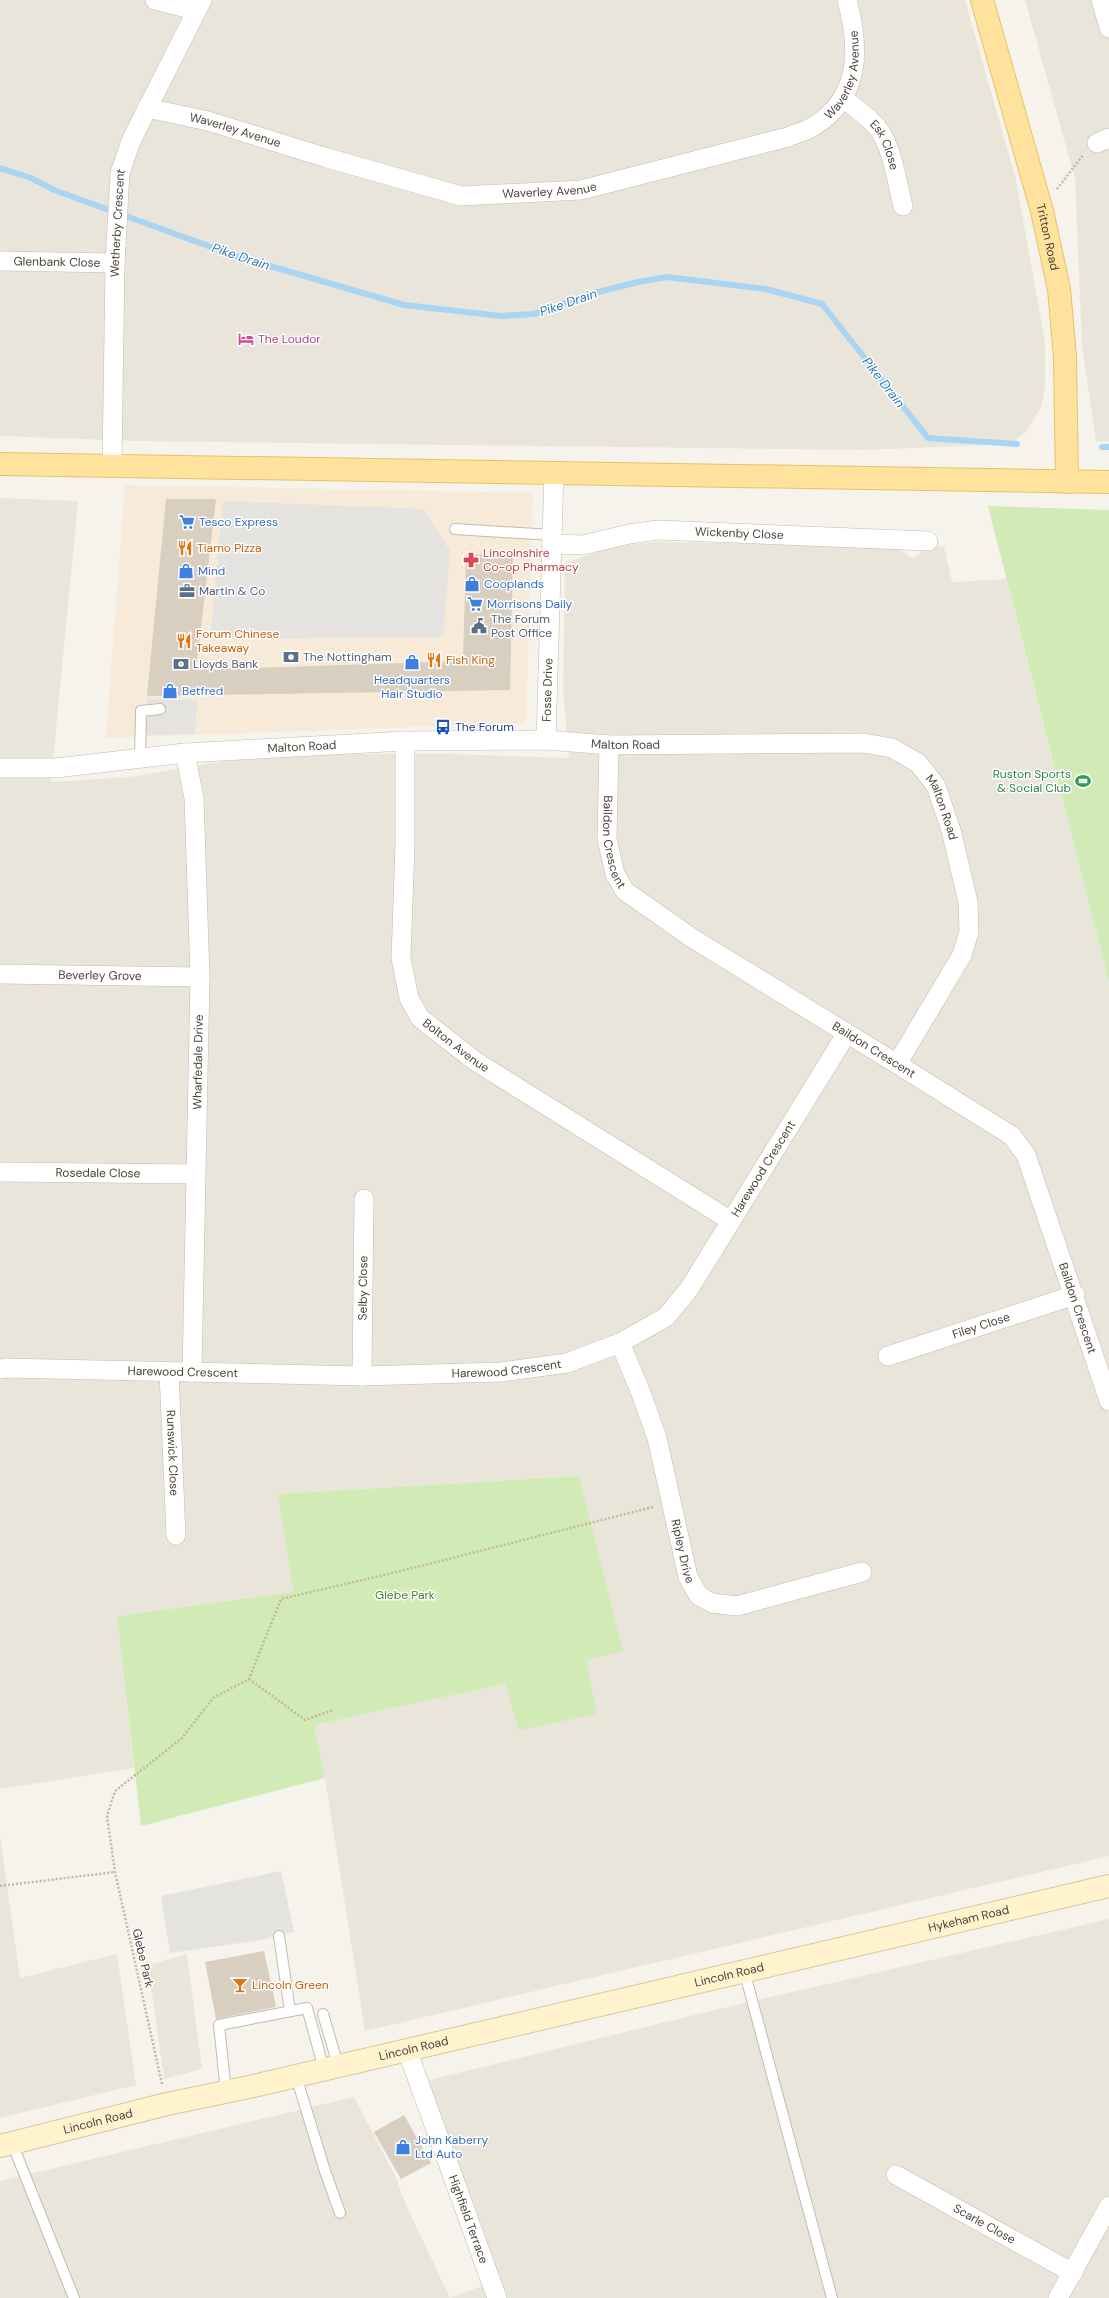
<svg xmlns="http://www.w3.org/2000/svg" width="1109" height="2298" font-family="'DM Sans',sans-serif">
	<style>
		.residential { fill: #eae5da }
		.commercial { fill: #f7ead8 }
		.green { fill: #d2eab5 }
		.parking { fill: #e5e3e0 }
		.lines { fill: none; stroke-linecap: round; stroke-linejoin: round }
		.stream { stroke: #a9d4f2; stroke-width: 6 }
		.building { fill: #d8cfc1 }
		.lane-casing { stroke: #c2bbae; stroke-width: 12 }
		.street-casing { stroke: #c2bbae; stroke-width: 20 }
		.secondary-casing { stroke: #d6c79b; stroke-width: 24 }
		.primary-casing { stroke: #e6c16a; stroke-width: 24 }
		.path { stroke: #c4b79f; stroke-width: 2.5; stroke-dasharray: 2 2; stroke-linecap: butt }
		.lane { stroke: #fff; stroke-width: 10 }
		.street { stroke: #fff; stroke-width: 19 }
		.secondary { stroke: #fff3cd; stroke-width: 22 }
		.primary { stroke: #ffe39c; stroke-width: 22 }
		.labels { text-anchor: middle; stroke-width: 3; stroke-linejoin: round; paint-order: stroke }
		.street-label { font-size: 12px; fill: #4b4439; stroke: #fff }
		.hotel-label { font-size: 12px; fill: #b23c85; stroke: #fff; text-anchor: start }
		.shop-label { font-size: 12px; fill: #366cbe; stroke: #fff; text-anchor: start }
		.food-label { font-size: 12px; fill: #c56008; stroke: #fff; text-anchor: start }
		.health-label { font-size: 12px; fill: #be3a42; stroke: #fff; text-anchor: start }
		.service-label { font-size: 12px; fill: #4e5e75; stroke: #fff; text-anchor: start }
		.transit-label { font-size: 12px; fill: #164399; stroke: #fff; text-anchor: start }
		.leisure-label { font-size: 12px; fill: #27864d; stroke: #fff; text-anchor: end }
		.park-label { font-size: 12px; fill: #4a7f2a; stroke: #fff }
		.water-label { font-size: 13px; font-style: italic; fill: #2e7ab2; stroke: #fff }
	</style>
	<rect width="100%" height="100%" fill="#f6f3ec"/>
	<!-- residential -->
	<g class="residential">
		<path d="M0,0H965L1016,180L1045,342V388L1041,407L1026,432L1010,444L863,450L136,441L0,436Z"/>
		<path d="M1025,0H1109V441H1096L1082,346L1075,178Z"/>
		<path d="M0,498L78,501L51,782L129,777L232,760L286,754H449L569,758L563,690L565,563L616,546L655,542L894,546L914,559L929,546L944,547L952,582L1006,579L1109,982V1856L365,2031L325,1778L314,1725L505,1684L622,1651L579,1476L278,1494L293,1592L117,1616L134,1768L0,1789Z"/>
		<path d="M0,1836L20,1978L117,1954L136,2085L0,2118Z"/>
		<path d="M1109,1919V2298H0V2181L354,2097L396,2178L406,2205L450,2298L500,2279L425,2081L723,2008Z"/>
		<path d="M187,1954L202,2069L164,2079L148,1965Z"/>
	</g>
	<!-- commercial -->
	<path class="commercial" d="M125,485L533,493L526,723L106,738Z"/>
	<!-- green -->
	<g class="green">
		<path d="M988,506L1109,510V982Z"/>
		<path d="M579,1476L623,1651L586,1661L597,1714L519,1730L505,1684L314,1725L325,1778L141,1826L117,1616L293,1592L278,1494Z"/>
	</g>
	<!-- parking -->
	<g class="parking">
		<path d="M223,501L424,509L450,551L443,637L210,639Z"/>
		<path d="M147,699L197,700L195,734L146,735Z"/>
		<path d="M281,1871L294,1932L261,1940L170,1953L161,1896Z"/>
	</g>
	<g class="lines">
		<!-- stream -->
		<g class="stream">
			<path d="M0,168L31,178L54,190L236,256L404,305L501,316L534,314L598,292L638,282L667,277L766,289L822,304L928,438L1017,444"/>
			<path d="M1102,447H1109"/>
		</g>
	</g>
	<!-- building -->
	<g class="building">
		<path d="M166,499H216L196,670L463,661L466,555L513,554L510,690L147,696Z"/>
		<path d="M264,1951L276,2007L216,2019L205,1962Z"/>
		<path d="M404,2115L431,2163L401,2179L374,2132Z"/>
	</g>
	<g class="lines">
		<defs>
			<g id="lane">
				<path d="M455,529L552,535"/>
				<path d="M140,758L141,711L160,709"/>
				<path d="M279,1936L290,2011"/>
				<path d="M744,1970L832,2298"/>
				<path d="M323,2014L338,2065"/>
				<path d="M296,2076L325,2171L340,2213"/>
				<path d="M226,2092L219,2025L307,2008L324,2069"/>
				<path d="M12,2143L74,2298"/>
			</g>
			<g id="street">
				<path d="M155,0L195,10"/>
				<path d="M1101,0L1109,28"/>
				<path id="s1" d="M844,99C855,107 867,116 877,127C892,145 897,183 903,206"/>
				<path id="s2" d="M147,108L208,121L324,157L461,196L581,190L788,137C796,133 807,131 814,126C861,97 860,48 847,0"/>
				<path d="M1097,143L1109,138"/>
				<path id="s3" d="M0,261L115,263"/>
				<path id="s4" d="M112,466L115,263L120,173L131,141L202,0"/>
				<path id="s5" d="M552,544L583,545L629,534L658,530L928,541"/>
				<path id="s6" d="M546,740L554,472"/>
				<path id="s7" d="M405,741V845L401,958L409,998L420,1018L475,1061L731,1221"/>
				<path id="s8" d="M609,745L607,839L615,874L625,891L692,938L897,1064L1012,1136L1026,1155L1109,1401"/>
				<path d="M185,753L194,798L200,977L192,1372"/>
				<path id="s9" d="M0,768H56L185,753L405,741L546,740L609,745L863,743L892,748L918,763L936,786L951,830L968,902L969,932L962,955L897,1064"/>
				<path id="s10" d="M0,974L200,977"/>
				<path id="s11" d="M0,1172L195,1174"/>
				<path id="s12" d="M620,1343L641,1393L657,1438L688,1577L699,1596L712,1603L737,1606L862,1572"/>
				<path id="s13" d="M888,1356L1075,1295"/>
				<path id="s14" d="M0,1369L7,1368L362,1376L502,1372L567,1363L620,1343L666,1317L689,1289L847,1033"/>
				<path id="s15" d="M169,1372L176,1535"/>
				<path id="s16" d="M362,1376L364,1199"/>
				<path id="s17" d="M407,2050L497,2298"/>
				<path id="s18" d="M896,2175L1073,2273"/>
				<path d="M1058,2298L1109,2206"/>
			</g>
			<g id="secondary">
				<path id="s19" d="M0,2146L167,2104L249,2087L1109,1886"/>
			</g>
			<g id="primary">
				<path id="s20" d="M982,0L1042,211L1059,289L1065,357L1067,482"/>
				<path d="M0,464L1109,482"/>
			</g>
		</defs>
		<!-- lane casing -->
		<use href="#lane" class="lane-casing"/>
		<!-- street casing -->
		<use href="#street" class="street-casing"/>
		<!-- secondary casing -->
		<use href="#secondary" class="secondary-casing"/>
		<!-- primary casing -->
		<use href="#primary" class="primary-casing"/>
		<!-- path -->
		<g class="path">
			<path d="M1057,189L1083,155"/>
			<path d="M249,1679L305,1720L333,1710"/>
			<path d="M0,1886L115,1872"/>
			<path d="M162,2084L115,1872L107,1816L115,1791L182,1738L213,1698L249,1679L281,1599L401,1571L653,1507"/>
		</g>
		<!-- lane -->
		<use href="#lane" class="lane"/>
		<!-- street -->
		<use href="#street" class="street"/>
		<!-- secondary -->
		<use href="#secondary" class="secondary"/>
		<!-- primary -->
		<use href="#primary" class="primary"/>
	</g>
	<!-- icons -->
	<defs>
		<symbol id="hotel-bare" viewBox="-9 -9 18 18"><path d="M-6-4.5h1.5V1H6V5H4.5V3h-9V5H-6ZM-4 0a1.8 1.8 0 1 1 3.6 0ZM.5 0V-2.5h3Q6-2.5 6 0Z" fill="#d1479c" stroke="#fff" stroke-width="2.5" paint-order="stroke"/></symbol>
		<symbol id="supermarket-bare" viewBox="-9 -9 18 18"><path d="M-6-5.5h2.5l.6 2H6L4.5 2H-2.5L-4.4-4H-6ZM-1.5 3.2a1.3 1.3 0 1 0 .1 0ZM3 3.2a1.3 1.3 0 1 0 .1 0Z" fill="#3f7fe0" stroke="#fff" stroke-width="2.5" paint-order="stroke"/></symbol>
		<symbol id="restaurant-bare" viewBox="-9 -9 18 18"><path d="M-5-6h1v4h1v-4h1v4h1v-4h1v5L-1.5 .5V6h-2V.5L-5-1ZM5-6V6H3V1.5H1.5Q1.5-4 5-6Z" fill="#e8710a" stroke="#fff" stroke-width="2.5" paint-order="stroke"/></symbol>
		<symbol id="pharmacy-bare" viewBox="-9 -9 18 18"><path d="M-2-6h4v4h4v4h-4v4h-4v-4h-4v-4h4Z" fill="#e0444e" stroke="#fff" stroke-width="2.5" paint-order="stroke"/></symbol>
		<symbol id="shop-bare" viewBox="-9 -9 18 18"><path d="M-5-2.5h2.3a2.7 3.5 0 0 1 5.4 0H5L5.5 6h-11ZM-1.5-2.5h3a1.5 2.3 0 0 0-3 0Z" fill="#3f7fe0" stroke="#fff" stroke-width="2.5" paint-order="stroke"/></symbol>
		<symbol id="office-bare" viewBox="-9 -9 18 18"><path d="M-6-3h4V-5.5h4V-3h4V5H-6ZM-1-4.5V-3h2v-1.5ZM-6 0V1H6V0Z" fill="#5c6f8a" stroke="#fff" stroke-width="2.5" paint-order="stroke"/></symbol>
		<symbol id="civic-bare" viewBox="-9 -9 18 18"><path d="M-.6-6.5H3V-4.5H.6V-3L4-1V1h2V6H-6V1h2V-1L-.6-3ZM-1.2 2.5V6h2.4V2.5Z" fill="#5c6f8a" stroke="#fff" stroke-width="2.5" paint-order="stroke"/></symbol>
		<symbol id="bank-bare" viewBox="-9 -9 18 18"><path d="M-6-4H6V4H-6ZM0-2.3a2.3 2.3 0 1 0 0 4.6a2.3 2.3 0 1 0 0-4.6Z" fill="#5c6f8a" stroke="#fff" stroke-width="2.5" paint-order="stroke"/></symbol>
		<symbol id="bus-bare" viewBox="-9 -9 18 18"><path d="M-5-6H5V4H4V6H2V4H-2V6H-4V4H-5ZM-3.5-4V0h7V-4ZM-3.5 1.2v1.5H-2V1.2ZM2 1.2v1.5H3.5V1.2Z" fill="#1a4fb4" stroke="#fff" stroke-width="2.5" paint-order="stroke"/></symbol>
		<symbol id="stadium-bare" viewBox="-9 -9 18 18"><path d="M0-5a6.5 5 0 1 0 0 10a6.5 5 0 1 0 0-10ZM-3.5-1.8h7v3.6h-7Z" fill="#2e9e5b" stroke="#fff" stroke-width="2.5" paint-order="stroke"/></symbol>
		<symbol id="bar-bare" viewBox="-9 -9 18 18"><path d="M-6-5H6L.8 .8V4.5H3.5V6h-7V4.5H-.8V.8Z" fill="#e8710a" stroke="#fff" stroke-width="2.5" paint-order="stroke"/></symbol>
	</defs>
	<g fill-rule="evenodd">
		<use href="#hotel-bare" x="235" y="328" width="22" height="22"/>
		<use href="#supermarket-bare" x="176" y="511" width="22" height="22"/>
		<use href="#restaurant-bare" x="174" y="537" width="22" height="22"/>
		<use href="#pharmacy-bare" x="460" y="549" width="22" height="22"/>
		<use href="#shop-bare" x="175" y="560" width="22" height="22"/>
		<use href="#shop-bare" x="461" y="573" width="22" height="22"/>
		<use href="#office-bare" x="176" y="580" width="22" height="22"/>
		<use href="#supermarket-bare" x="464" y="593" width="22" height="22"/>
		<use href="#civic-bare" x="468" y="615" width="22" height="22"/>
		<use href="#restaurant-bare" x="173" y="630" width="22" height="22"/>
		<use href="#bank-bare" x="280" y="646" width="22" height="22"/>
		<use href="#restaurant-bare" x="423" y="649" width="22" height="22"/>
		<use href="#shop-bare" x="401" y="651" width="22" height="22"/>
		<use href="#bank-bare" x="170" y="653" width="22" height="22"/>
		<use href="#shop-bare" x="159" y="680" width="22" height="22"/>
		<use href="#bus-bare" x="432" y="716" width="22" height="22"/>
		<use href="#stadium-bare" x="1072" y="770" width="22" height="22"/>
		<use href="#bar-bare" x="229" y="1974" width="22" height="22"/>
		<use href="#shop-bare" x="392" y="2136" width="22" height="22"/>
	</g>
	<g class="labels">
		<!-- street labels -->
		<g class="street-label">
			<text dy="4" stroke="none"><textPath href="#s2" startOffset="751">Waverley Avenue</textPath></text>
			<text dy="4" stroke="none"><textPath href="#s2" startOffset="91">Waverley Avenue</textPath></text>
			<text dy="4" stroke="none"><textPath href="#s1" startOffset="63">Esk Close</textPath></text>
			<text dy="4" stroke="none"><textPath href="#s2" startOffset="415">Waverley Avenue</textPath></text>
			<text dy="4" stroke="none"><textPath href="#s4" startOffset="243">Wetherby Crescent</textPath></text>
			<text dy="4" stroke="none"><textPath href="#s20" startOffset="246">Tritton Road</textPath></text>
			<text dy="4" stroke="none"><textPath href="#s3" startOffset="57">Glenbank Close</textPath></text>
			<text dy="4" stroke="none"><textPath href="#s5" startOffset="189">Wickenby Close</textPath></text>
			<text dy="4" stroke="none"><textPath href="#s6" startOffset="50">Fosse Drive</textPath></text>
			<text dy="4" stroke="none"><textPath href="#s9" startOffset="627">Malton Road</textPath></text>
			<text dy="4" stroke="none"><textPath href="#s9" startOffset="303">Malton Road</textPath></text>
			<text dy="4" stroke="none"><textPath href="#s9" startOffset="975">Malton Road</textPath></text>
			<text dy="4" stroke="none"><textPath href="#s8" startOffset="98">Baildon Crescent</textPath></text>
			<text dy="4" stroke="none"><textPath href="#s10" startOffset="100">Beverley Grove</textPath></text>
			<text dy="4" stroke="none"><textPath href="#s7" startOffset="326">Bolton Avenue</textPath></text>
			<text dy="4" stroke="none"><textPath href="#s8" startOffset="445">Baildon Crescent</textPath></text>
			<text transform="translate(198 1062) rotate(-89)" y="4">Wharfedale Drive</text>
			<text dy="4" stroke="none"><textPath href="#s14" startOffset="855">Harewood Crescent</textPath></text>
			<text dy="4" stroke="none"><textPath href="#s11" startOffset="98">Rosedale Close</textPath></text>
			<text dy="4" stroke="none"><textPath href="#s16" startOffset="88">Selby Close</textPath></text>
			<text dy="4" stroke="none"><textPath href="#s8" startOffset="793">Baildon Crescent</textPath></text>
			<text dy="4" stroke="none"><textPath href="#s13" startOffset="98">Filey Close</textPath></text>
			<text dy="4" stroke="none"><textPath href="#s14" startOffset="507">Harewood Crescent</textPath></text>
			<text dy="4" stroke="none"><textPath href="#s14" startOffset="183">Harewood Crescent</textPath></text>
			<text dy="4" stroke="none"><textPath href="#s15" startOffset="81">Runswick Close</textPath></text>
			<text dy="4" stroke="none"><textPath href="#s12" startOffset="218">Ripley Drive</textPath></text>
			<text dy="4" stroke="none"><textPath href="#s19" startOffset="995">Hykeham Road</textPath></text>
			<text transform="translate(143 1958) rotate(77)" y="4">Glebe Park</text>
			<text dy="4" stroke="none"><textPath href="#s19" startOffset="749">Lincoln Road</textPath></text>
			<text dy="4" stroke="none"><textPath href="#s19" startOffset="425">Lincoln Road</textPath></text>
			<text dy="4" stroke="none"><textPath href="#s19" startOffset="101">Lincoln Road</textPath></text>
			<text dy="4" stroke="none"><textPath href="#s17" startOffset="180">Highfield Terrace</textPath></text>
			<text dy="4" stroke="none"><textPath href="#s18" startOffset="101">Scarle Close</textPath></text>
		</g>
		<!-- hotel labels -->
		<g class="hotel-label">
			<text x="258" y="343">The Loudor</text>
		</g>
		<!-- shop labels -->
		<g class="shop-label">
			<text x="199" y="526">Tesco Express</text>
			<text x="198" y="575">Mind</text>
			<text x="484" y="588">Cooplands</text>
			<text x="487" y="608">Morrisons Daily</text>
			<text x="412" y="684" text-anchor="middle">Headquarters<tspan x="412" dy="14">Hair Studio</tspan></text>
			<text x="182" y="695">Betfred</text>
			<text x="415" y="2144">John Kaberry<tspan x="415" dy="14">Ltd Auto</tspan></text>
		</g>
		<!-- food labels -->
		<g class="food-label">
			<text x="197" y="552">Tiamo Pizza</text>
			<text x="196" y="638">Forum Chinese<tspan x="196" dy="14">Takeaway</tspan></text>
			<text x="446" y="664">Fish King</text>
			<text x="252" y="1989">Lincoln Green</text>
		</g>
		<!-- health labels -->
		<g class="health-label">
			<text x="483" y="557">Lincolnshire<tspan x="483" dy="14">Co-op Pharmacy</tspan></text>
		</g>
		<!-- service labels -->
		<g class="service-label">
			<text x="199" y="595">Martin &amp; Co</text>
			<text x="491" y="623">The Forum<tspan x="491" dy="14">Post Office</tspan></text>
			<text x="303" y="661">The Nottingham</text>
			<text x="193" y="668">Lloyds Bank</text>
		</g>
		<!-- transit labels -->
		<g class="transit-label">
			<text x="455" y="731">The Forum</text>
		</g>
		<!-- leisure labels -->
		<g class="leisure-label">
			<text x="1071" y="778">Ruston Sports<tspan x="1071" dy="14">&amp; Social Club</tspan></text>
		</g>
		<!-- park labels -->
		<g class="park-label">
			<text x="405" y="1599">Glebe Park</text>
		</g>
		<!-- water labels -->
		<g class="water-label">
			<text transform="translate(241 256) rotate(18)" y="5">Pike Drain</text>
			<text transform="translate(568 302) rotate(-19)" y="5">Pike Drain</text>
			<text transform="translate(884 382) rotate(52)" y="5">Pike Drain</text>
		</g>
	</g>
</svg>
